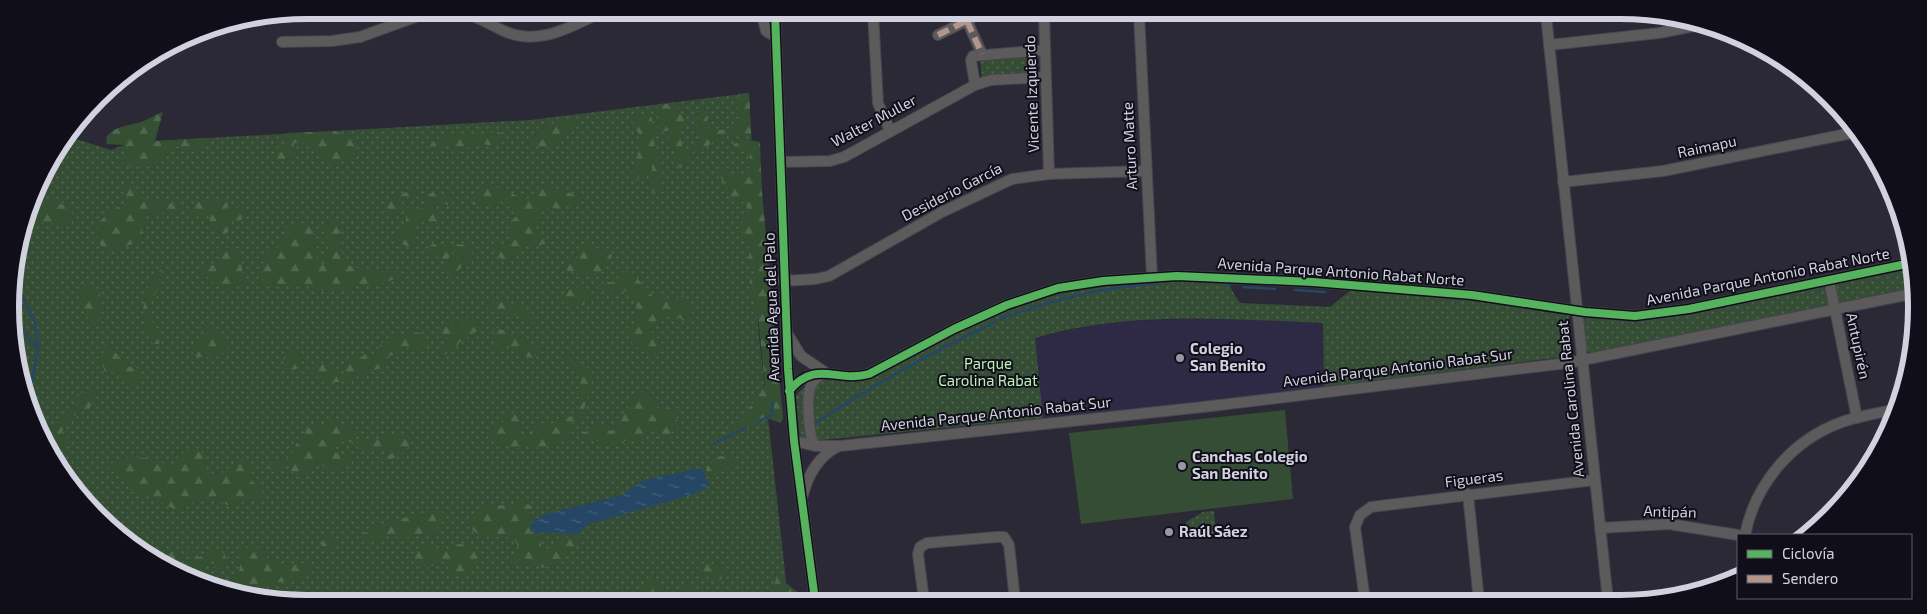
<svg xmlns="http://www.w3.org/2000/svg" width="1927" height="614" font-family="'Exo 2',sans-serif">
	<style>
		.built { fill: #2e2a45 }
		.grass { fill: url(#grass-dots) }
		.forest { fill: url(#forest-firs) }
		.pitch { fill: #354d34 }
		.water { fill: url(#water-ripples) }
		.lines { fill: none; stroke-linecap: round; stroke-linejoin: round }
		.stream { stroke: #254665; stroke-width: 2.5 }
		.minor-casing { stroke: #474550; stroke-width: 12 }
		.minor { stroke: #5c5a5a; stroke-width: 10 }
		.quiet { stroke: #b2968c; stroke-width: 6; stroke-dasharray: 12 6; stroke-linecap: butt }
		.cycleway-casing { stroke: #100f19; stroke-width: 11 }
		.cycleway { stroke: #56b35d; stroke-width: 8 }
		.poi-dot { fill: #9896a4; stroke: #100f19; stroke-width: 2 }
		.labels { text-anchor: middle; stroke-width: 4; stroke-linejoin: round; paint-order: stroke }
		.street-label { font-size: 15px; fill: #d2d1e0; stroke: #100f19 }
		.poi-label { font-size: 15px; font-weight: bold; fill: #d2d1e0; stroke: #100f19; text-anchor: start }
		.park-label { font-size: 15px; fill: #bbf2b4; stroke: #100f19 }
		.rim { fill: none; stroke: #d2d1e0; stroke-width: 6 }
	</style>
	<defs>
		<pattern id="grass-dots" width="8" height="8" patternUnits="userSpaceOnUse" patternTransform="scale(1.25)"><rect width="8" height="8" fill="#354d34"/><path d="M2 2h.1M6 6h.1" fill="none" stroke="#516651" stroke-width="1.8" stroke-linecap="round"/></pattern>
		<pattern id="forest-firs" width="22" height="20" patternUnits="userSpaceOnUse" patternTransform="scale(1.25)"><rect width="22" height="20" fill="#344f32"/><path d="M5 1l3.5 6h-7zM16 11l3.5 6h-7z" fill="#50674f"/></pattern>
		<pattern id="water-ripples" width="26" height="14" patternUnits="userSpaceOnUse" patternTransform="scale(1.25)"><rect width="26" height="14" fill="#254665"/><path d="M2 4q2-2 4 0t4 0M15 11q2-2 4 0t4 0" fill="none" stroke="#44607b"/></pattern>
	</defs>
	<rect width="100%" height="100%" fill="#2b2936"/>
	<!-- built -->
	<path class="built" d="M1218,318L1323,323L1324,387L1184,405L1043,418L1034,338L1101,323Z"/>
	<!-- grass -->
	<g class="grass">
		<path d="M1034,54L1038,57L1037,71L1034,73L982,77L980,60Z"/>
		<path d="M749,93L753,168L758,327L788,599L249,598L142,554L60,472L20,384L13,269L41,175L70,137L111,150L131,142L154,141L530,120Z"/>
		<path d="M1911,268V289L1843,303L1838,301L1835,286L1839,282Z"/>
		<path d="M1148,281H1226L1240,303L1330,307L1351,290L1493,303L1569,315L1570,356L1324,387L1323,323C1227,319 1128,310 1035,338L1043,418L812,441L800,437L795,397C817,368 836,386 866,380C914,355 962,325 1013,307C1057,292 1102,286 1148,281Z"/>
		<path d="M1821,286L1827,289L1830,301L1828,306L1593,354L1587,351L1583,320L1589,316L1621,319Z"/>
		<path d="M1214,511L1216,534L1187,537L1186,522L1203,512Z"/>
	</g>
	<!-- forest -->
	<g class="forest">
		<path d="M749,93L751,134L741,133L718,138L703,150L689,155L685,165L681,168L673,164L676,147L669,144L667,138L673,131H665L654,137L655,151L662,165V188L655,194L652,191V165L635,182L630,181L642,140L632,122L635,117L648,113L652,118L653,128H657L659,124L657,105L675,103L685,121L680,135L683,150L689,151L700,142V136L696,125L699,109L706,111L708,129C719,132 732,129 740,121L737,105L738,94Z"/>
		<path d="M163,112L155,141L208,138L206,147L202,150H183L176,145C168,147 166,156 160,161C151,169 128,168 119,161L128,149L124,145L107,144L106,138C114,124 135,126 148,119C153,117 156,114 163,112Z"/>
		<path d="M574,121L576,126L563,134L559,145L552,148L533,146L531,141L550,124Z"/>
		<path d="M335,131L354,139L358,145L349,160C343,160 335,165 330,164C318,161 314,140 294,143L292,159L278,160L274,156L276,149L283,144L287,133Z"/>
		<path d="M499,132L504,135L500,146C486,145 465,140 459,157L452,156L454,150L453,145H448L436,155L428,148C440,130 478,136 499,132Z"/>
		<path d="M748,140L760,142L762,192L783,418L781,423L769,419C750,425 736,431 719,441L717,436L739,422L765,386L758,318L752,311L757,300C750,292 749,287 750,277L756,273L749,266V248L742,235V221L748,208L743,202L733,201L729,198L730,192L718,174L720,166L734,175L740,176L749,169L750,152L737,151L733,144Z"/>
		<path d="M127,182L140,190L147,202L161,200L184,208L179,213L166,212L153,215L145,210L141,239L136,243L109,251C97,245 95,237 98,224C105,213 119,210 129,201L124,190Z"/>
		<path d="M487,185C504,187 517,200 534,199L537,188L549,186L579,196L580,201L563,209L540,207L536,230L549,240L548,243L537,246L524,245L517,255L505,260L501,259L491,247L508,244L510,235L508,223L517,216L515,210L504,203L474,205L471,200V197Z"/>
		<path d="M414,190L417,195L402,199V205C409,209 421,211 428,206L425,198L427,194L434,193L437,197L449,195L454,198V201L448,205L436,200L435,205L439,223L434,227L428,226L423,222H416L413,228L416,242L413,247L409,248L396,240L397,235L406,224V211L398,212L391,216L387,206L392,198C401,196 405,191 414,190Z"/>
		<path d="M216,199L229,203L225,209L228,213L235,211L238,207L245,209L247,213L241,220L228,222V232L219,237L220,232L212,226L208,216L199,217L191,214L192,207L198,202H211Z"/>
		<path d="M48,201L68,206L73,210C70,235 51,218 38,224C29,229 27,238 23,246H19L32,206Z"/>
		<path d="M332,220L340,222L343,229C333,248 344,244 344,264L376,273L394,269L400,271L401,277L380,284L355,286L346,291L315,290L303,284L260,285L265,254C286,247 280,239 289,224L308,223L313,229L315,251L320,264H325L328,249L326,226Z"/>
		<path d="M433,244C448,248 465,238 473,252C467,261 459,274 448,275L445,271V266L459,256L453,252L449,258L444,260L428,253V247Z"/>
		<path d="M587,244L598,251L607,250L612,256C610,261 603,272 597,274C589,276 573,273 566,270V263L577,258L580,247Z"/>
		<path d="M233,246L242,260V271L248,285C236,287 221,293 212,282C208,277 206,275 200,272L203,268L219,263L220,251Z"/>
		<path d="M162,269L163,280L149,304L152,321L161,337L159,344H153C150,336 145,327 144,319C141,303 149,277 162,269Z"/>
		<path d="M623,271H631L654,298L660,296L672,300L684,295L692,314L685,322L676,315L670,314L666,318L653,322L648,331L656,335L661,350L657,358L643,348L633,347L628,328L633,324L638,314L633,297L628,291L610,293L597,287L604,282H615Z"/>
		<path d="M88,285L100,290C100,301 104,323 93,328L82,305L81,288Z"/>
		<path d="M579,287L586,290L589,296L584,305L564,304L562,300L570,289Z"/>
		<path d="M504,301C516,304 529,309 537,318L536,323H528L520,315C511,317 502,310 491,311L487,307L491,302L498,303Z"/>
		<path d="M470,314L475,318V325L480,329L460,342L453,351L446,354L440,353L439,349L449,341L448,338L439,337L437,332C443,319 454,323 465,322Z"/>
		<path d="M207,327C220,328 228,339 228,351L212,357H196L191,350C193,346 204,331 207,327Z"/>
		<path d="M494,327L515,335L544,351L532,358L514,351L507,343L501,344L499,350L493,349Z"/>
		<path d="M410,332C422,332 426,334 429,346L422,349L404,347L401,352L387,357L383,368C357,371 334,398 309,369L310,364C322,361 327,364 335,374L342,375L353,357H362L367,352L370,358L375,359L381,343Z"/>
		<path d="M109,345L127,366L139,369V377L136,385H129L118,373L105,372L103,366L98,363V358L103,353V346Z"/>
		<circle cx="292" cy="361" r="9"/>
		<path d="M563,355C607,370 589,382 582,418L569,424V439L539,448L524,446L514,449L489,438L488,434L499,422H506L507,416L512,413L522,419L521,434L528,435L539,421L545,425C553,425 555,421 562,418C566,416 570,418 573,415C584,406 583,381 576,370C572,364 566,361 563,355Z"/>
		<path d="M92,390L95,398L89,409L72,417L61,433L62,438L66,437L73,440L72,444L59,449L58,468L48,445L53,431L72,410L78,394Z"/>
		<path d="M638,391C654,395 651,404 661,410L668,408L675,411L679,427L671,432L673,440L664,442L660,439L658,432H648L639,441L627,440L621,443L602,444L600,441L594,440L588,442L582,439L583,433L598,424H605L610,431L615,429Z"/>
		<path d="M330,421L352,428L357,440C373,445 394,431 403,434C425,442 391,466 376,461L379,457H386L393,453L392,451H362L352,442L345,441L334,446L336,453L351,455L355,460L341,469L325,468L319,462L314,463L311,475L294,474L288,466H282L276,472L269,469L268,464L270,461H286L295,449L296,444L304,439V429L318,427Z"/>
		<path d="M186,449L199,450L206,456L205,468L210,475C223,476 233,467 241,458L247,459L251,480L261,489L264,498L258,501L245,498L240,505H227L214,497H210L174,509L148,495L137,494L130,490L122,474L106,467L108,464L129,457L146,458L170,465L174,463Z"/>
		<path d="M721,456L732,458L734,464L713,477L708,475L706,468L711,460Z"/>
		<path d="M524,501L532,507L529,529L532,534L541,535V548C556,555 561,541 569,537C573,535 577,535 581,534L583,539L581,544L570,549L562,561L545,568L529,564H512L511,555L521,553L514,538C497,534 479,544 469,524L480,506L514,505Z"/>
		<path d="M436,509L447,515L433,534L415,535L401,540L392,533L368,543L362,541L363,533L373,530L379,525Z"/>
		<path d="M333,534L336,542L335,549L326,552L320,543L328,536Z"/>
		<path d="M463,544L470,546L480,558C477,571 461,578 450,572L445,561L426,568L414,565L415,552L424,546L448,550L450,545Z"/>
		<path d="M256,547L262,550L269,560H275L282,567C292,568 299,561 309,563V568L298,579L270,584L266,589L272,593L280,590L303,591L308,598H249L245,597V590L226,584L225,580L239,571L241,562L237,553L238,549Z"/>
		<path d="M188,548L199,557L205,555L209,549L213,552L225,553L226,563L220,569L214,568L215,562L212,559L207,561L201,573L197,574L166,562L165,557L168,553H177L183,563L187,564L192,559L185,552Z"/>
		<path d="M705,563L719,565L725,570L723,578L719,580L698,574V566Z"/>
		<path d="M777,576L800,594L801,599H781L774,586Z"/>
		<path d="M653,581L660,582L663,589L656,599H614L612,595L639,594L647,582Z"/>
		<path d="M689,586L694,593L695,599H680L682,590Z"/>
		<path d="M727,592H731L739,599H718L720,595Z"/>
	</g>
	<!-- pitch -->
	<path class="pitch" d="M1285,410L1293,499L1081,524L1069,433Z"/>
	<!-- water -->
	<path class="water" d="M702,468L709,487L691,495L589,524L577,534L533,532L530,528C532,520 539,517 546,514L622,495L644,480Z"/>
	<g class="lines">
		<!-- stream -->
		<g class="stream">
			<path d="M13,279L35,322L38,349"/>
			<path d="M1227,286H1230"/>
			<path d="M1243,287L1275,289"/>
			<path d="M1295,290L1325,292"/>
			<path d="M1000,319C1054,299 1102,288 1159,283"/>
			<path d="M16,324L38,349L28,401"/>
			<path d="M759,421L772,415L773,403"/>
			<path d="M814,424C872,386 932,352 995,322"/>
			<path d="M713,444L746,428"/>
		</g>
		<defs>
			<g id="minor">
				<path d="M457,11C474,14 489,24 504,31C540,47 572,26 604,11"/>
				<path d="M761,12L766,31L776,37"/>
				<path d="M775,12L788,369L794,441L815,600"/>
				<path d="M873,12L878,103L890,131"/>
				<path d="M1044,13L1049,174"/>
				<path d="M1139,14L1152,277"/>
				<path d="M1546,15L1608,601"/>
				<path d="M967,21L982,54"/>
				<path d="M938,35L976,16"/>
				<path d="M282,42L332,41L360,37L432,11"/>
				<path d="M1549,45L1659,33L1699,25"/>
				<path d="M975,85L971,60L973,56L1045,50"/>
				<path d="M782,162L830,161L844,157L975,85L991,80L1046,77"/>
				<path d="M1563,182L1663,171L1857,132"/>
				<path d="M1829,280L1857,418"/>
				<path d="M783,281L816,279L829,276L942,212L1012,179L1049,174L1146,171"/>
				<path d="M788,335L801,356L826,373"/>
				<path d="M789,391C816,359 836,383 869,374L954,329L1007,305L1058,288L1103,281L1177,276L1313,282L1472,295L1585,312L1635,316L1689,309L1911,263"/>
				<path d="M794,441L816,446H840L1203,407L1568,363L1911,294"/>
				<path d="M816,446C808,440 807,398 810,388C812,381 817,377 823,373"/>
				<path d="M1468,494L1479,601"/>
				<path d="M803,495C808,475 818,457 837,447"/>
				<path d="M1600,528L1669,524L1738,535"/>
				<path d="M1745,535C1755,484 1792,440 1842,422C1859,416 1877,413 1894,410"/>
				<path d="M924,600L918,554L920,547L927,543L996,537H1004L1009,545L1015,600"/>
				<path d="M1365,601L1355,527L1360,515L1371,507L1595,480"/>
			</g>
		</defs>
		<!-- minor casing -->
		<use href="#minor" class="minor-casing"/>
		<!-- minor -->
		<use href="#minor" class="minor"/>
		<!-- quiet -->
		<g class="quiet">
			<path d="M967,21L982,54"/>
			<path d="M938,35L976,16"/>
		</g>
		<defs>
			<g id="cycleway">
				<path d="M775,12L788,369L794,441L815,600"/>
				<path d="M789,391C816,359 836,383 869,374L954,329L1007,305L1058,288L1103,281L1177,276L1313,282L1472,295L1585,312L1635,316L1689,309L1911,263"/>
			</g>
		</defs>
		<!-- cycleway casing -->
		<use href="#cycleway" class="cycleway-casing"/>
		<!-- cycleway -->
		<use href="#cycleway" class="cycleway"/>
	</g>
	<!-- markers -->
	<g class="poi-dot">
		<circle cx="1180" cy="358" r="5"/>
		<circle cx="1182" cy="466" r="5"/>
		<circle cx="1169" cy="532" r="5"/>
	</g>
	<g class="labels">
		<!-- street labels -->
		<g class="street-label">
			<text transform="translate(1032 94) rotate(-92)" y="5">Vicente Izquierdo</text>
			<text transform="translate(874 121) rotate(-28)" y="5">Walter Muller</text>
			<text transform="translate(1130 146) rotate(-93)" y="5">Arturo Matte</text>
			<text transform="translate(1707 147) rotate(-12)" y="5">Raimapu</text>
			<text transform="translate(952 192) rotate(-27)" y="5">Desiderio García</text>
			<text transform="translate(1341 272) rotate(4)" y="5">Avenida Parque Antonio Rabat Norte</text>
			<text transform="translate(1768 277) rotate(-11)" y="5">Avenida Parque Antonio Rabat Norte</text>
			<text transform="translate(772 307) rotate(-92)" y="5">Avenida Agua del Palo</text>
			<text transform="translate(1858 346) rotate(78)" y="5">Antupirén</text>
			<text transform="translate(1398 368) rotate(-7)" y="5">Avenida Parque Antonio Rabat Sur</text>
			<text transform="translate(1571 399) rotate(-96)" y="5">Avenida Carolina Rabat</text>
			<text transform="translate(996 414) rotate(-6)" y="5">Avenida Parque Antonio Rabat Sur</text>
			<text transform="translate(1474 479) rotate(-7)" y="5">Figueras</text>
			<text transform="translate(1670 512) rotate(2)" y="5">Antipán</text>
		</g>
		<!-- poi labels -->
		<g class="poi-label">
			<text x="1190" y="354">Colegio<tspan x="1190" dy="17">San Benito</tspan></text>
			<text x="1192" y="462">Canchas Colegio<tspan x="1192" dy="17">San Benito</tspan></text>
			<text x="1179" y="537">Raúl Sáez</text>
		</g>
		<!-- park labels -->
		<g class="park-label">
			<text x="988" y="369">Parque<tspan x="988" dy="17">Carolina Rabat</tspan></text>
		</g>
	</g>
	<!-- crop -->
	<path d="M0 0H1927V614H0ZM307 19H1620A288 288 0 0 1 1908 307V307A288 288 0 0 1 1620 595H307A288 288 0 0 1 19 307V307A288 288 0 0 1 307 19Z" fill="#100f19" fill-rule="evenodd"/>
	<path class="rim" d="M307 19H1620A288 288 0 0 1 1908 307V307A288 288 0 0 1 1620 595H307A288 288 0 0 1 19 307V307A288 288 0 0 1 307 19Z"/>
	<!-- legend -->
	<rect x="1737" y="534" width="175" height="65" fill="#100f19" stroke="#5e5d69"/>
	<rect x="1747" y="550" width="25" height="8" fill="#56b35d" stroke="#5e5d69"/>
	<text x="1782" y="559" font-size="15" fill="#d2d1e0">Ciclovía</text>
	<rect x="1747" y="575" width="25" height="8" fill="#b2968c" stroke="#5e5d69"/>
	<text x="1782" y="584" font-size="15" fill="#d2d1e0">Sendero</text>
</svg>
